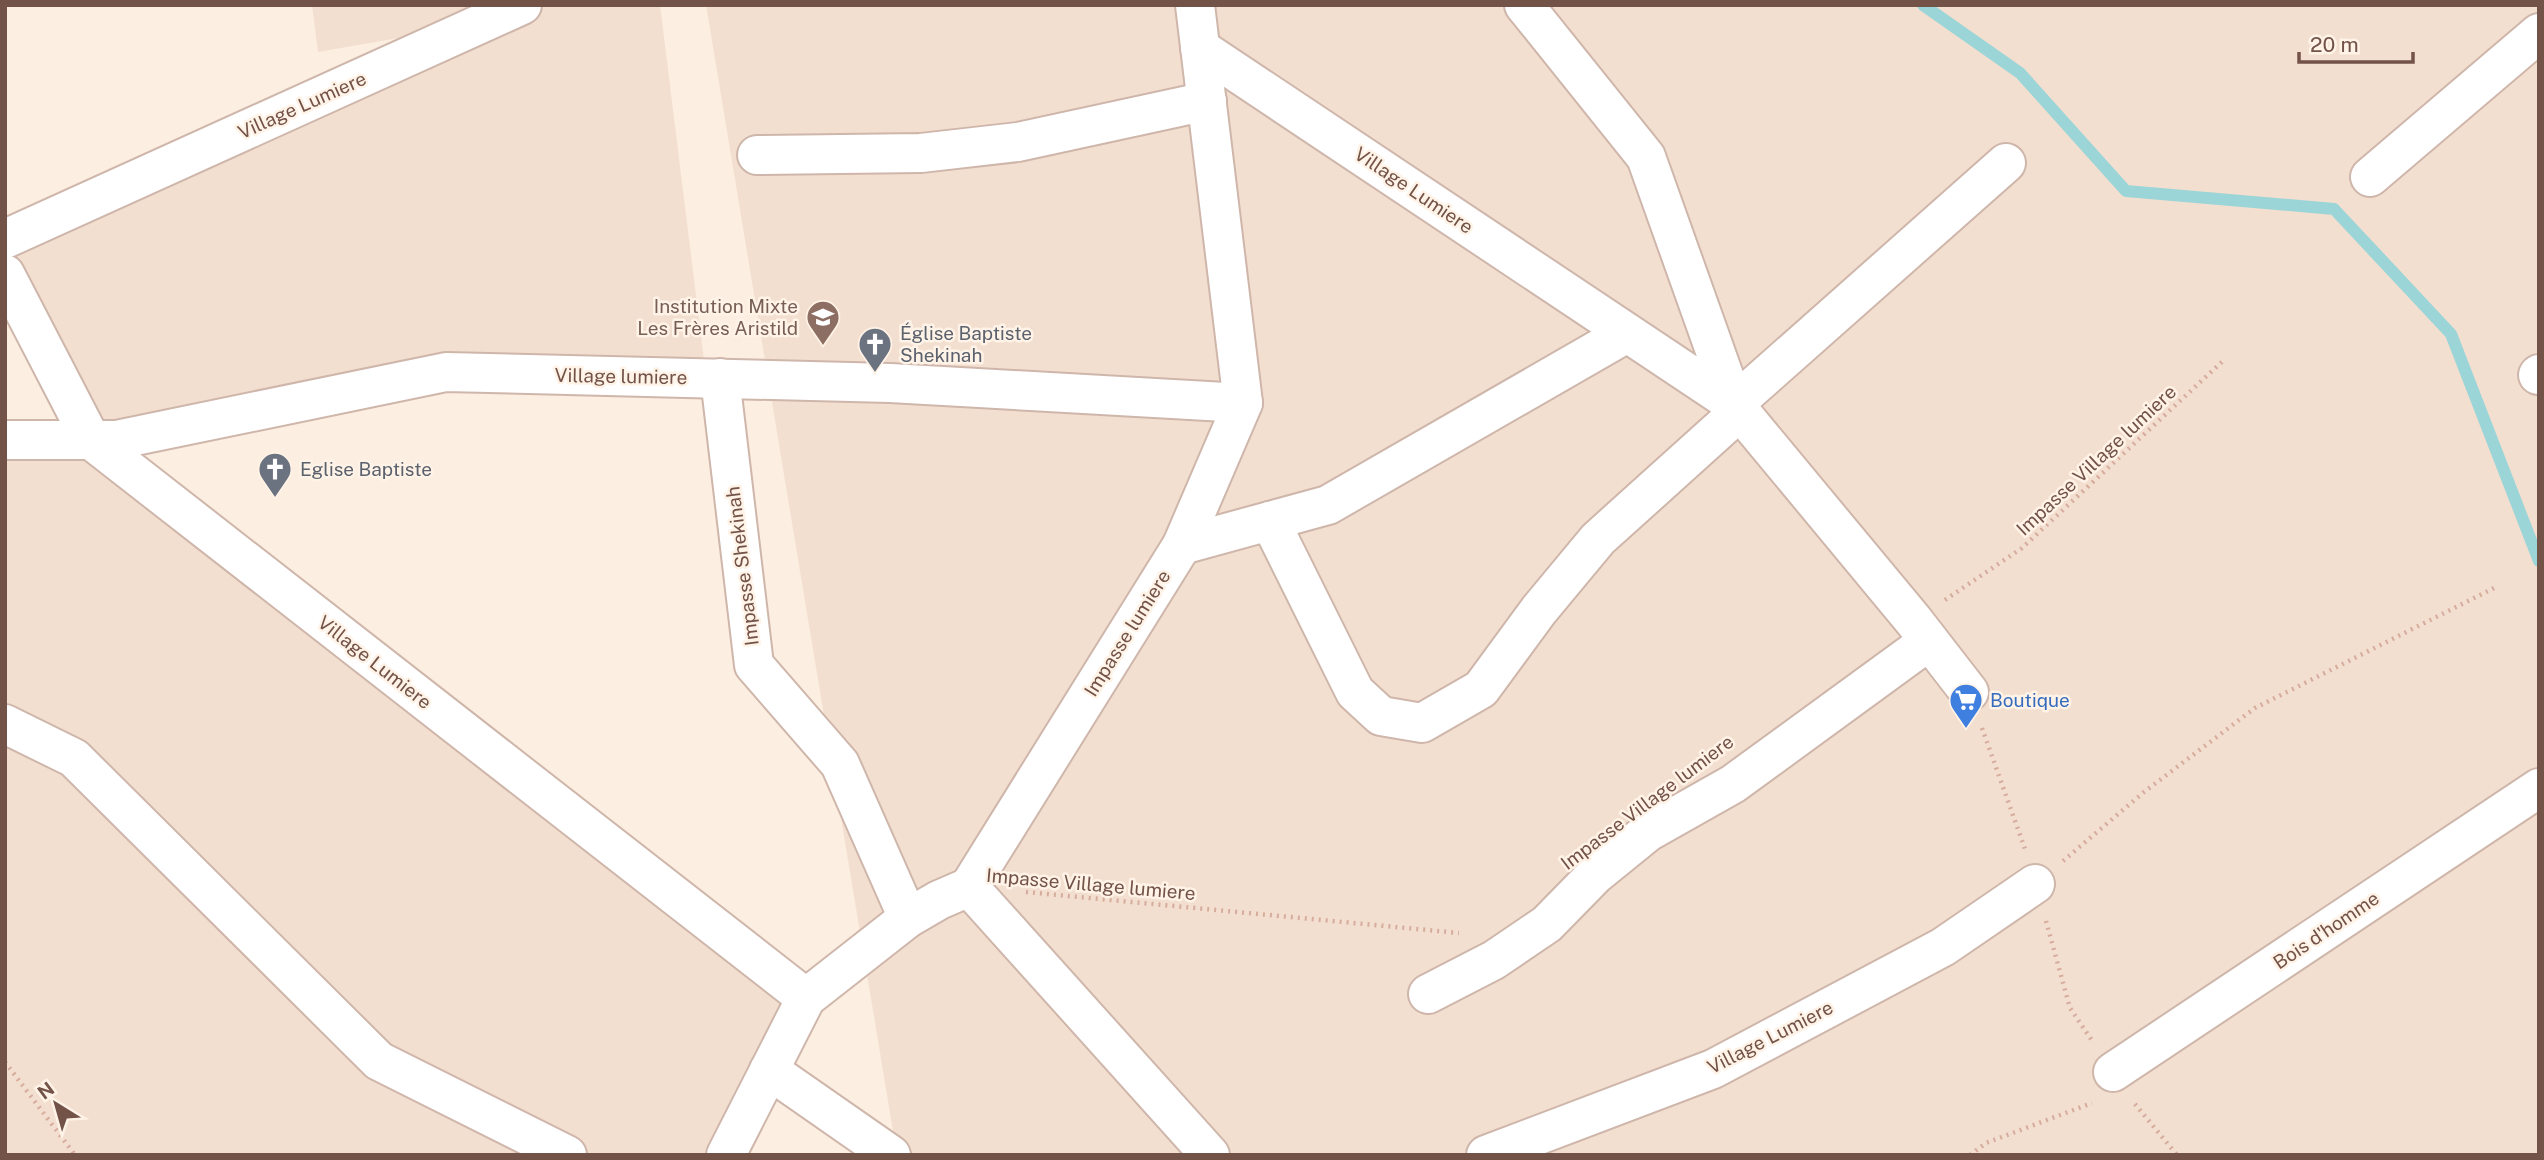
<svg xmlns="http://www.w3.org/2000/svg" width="2544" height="1160" font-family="'Public Sans',sans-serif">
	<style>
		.residential { fill: #f3dfd0 }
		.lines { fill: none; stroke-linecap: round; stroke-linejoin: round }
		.stream { stroke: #9cd5d7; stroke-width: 12 }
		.street-casing { stroke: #cfb6ab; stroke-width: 42 }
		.path { stroke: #d6ac9d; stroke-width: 4.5; stroke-dasharray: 2 5; stroke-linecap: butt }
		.street { stroke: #fff; stroke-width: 38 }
		.labels { text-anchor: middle; stroke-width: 5; stroke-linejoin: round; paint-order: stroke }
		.street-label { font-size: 19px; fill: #735248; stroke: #fff3e7 }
		.education-label { font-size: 19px; fill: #785e54; stroke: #fff3e7; text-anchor: end }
		.worship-label { font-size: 19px; fill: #5b616d; stroke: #fff3e7; text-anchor: start }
		.shop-label { font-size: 19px; fill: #366cbe; stroke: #fff3e7; text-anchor: start }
	</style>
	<rect width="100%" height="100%" fill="#fceee1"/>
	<!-- residential -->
	<g class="residential">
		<path d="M312,5H521L479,24L318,52Z"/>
		<path d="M546,5H660L704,360L94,433L5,248L293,94Z"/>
		<path d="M706,5H2539V1155H897Z"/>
		<path d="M88,455L796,1001L720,1155H5V457Z"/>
	</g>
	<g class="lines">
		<!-- stream -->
		<path class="stream" d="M1923,5L2020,73L2126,191L2334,209L2451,334L2539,561"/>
		<defs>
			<g id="street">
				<path d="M1195,5L1243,403L1182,545L969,887L1210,1155"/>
				<path d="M1200,48L1734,404L1646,157L1524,5"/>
				<path d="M757,155L921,153L1018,142L1207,101"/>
				<path d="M2370,177L2539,33"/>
				<path d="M5,239L522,5"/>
				<path d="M5,274L91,440L806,998"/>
				<path d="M2538,375L2539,374"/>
				<path d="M720,378L754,665L840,764L908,918"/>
				<path d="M5,440H116L446,372L890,383L1243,403"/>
				<path d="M1270,521L1355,692L1381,716L1422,723L1481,689L1539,610L1598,539L1740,411"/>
				<path d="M1182,545L1328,505L1627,333"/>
				<path d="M1969,692L1914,621L1734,404L2006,163"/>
				<path d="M5,724L74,758L379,1061L567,1155"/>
				<path d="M1428,994L1494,960L1547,924L1595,875L1648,832L1733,784L1929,641"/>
				<path d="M769,1070L891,1155"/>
				<path d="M2113,1072L2539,788"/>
				<path d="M726,1155L806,998L908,918L939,900L969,887"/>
				<path d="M1486,1155L1713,1069L1943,947L2035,884"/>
			</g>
		</defs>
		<!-- street casing -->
		<use href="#street" class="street-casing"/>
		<!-- path -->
		<g class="path">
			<path d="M1945,600L2022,548L2225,359"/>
			<path d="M1982,728L2025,849"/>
			<path d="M2063,861L2144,792L2255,708L2494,588"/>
			<path d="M1026,892L1459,933"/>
			<path d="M2046,921L2070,1008L2093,1042"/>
			<path d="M5,1062L75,1155"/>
			<path d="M2135,1104L2177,1155"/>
			<path d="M1970,1155L1986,1143L2092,1103"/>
		</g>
		<!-- street -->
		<use href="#street" class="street"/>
	</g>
	<!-- icons -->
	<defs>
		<symbol id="school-pin" viewBox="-11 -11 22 30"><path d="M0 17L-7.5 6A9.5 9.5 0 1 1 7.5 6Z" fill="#8d6e63" stroke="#fff3e7"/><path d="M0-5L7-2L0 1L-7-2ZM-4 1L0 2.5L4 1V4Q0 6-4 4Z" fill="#fff"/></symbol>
		<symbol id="church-pin" viewBox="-11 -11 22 30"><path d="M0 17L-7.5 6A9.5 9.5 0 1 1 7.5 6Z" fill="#6b7280" stroke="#fff3e7"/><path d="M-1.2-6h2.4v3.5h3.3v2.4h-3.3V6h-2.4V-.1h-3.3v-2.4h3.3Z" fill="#fff"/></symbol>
		<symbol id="supermarket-pin" viewBox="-11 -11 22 30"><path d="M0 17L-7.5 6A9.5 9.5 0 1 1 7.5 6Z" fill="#3f7fe0" stroke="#fff3e7"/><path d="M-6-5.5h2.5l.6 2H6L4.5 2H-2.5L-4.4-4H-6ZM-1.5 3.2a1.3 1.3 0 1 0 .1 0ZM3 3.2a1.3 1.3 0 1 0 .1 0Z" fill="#fff"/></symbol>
	</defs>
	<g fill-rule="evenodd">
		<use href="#school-pin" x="804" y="298" width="38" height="52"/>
		<use href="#church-pin" x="856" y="325" width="38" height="52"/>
		<use href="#church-pin" x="256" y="450" width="38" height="52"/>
		<use href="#supermarket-pin" x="1947" y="681" width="38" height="52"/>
	</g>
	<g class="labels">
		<!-- street labels -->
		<g class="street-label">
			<text transform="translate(302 105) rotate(-24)" y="7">Village Lumiere</text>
			<text transform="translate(1414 190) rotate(34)" y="7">Village Lumiere</text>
			<text transform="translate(621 376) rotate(1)" y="7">Village lumiere</text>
			<text transform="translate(2096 460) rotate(-43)" y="7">Impasse Village lumiere</text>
			<text transform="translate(742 566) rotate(-97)" y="7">Impasse Shekinah</text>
			<text transform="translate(1127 633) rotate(-58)" y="7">Impasse lumiere</text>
			<text transform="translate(375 662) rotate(38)" y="7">Village Lumiere</text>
			<text transform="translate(1647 802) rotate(-37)" y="7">Impasse Village lumiere</text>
			<text transform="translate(1091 884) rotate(5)" y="7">Impasse Village lumiere</text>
			<text transform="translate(2326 930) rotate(-34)" y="7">Bois d'homme</text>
			<text transform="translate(1770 1037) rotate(-27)" y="7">Village Lumiere</text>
		</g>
		<!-- education labels -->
		<g class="education-label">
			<text x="798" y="313">Institution Mixte<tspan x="798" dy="22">Les Frères Aristild</tspan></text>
		</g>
		<!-- worship labels -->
		<g class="worship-label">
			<text x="900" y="340">Église Baptiste<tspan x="900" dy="22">Shekinah</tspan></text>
			<text x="300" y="476">Eglise Baptiste</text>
		</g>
		<!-- shop labels -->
		<g class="shop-label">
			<text x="1990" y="707">Boutique</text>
		</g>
	</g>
	<!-- border -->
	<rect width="2544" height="1160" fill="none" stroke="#735248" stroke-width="14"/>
	<!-- north arrow -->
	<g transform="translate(56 1104) rotate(323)" stroke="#fff3e7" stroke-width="5" paint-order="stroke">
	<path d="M0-5L12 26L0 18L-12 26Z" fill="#735248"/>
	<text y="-10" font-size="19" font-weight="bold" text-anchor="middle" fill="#735248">N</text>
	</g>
	<!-- scale -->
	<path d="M2299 52v10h114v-10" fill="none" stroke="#735248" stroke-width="3.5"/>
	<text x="2310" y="52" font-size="21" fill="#735248" stroke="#fff3e7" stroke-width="5" paint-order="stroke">20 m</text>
</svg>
